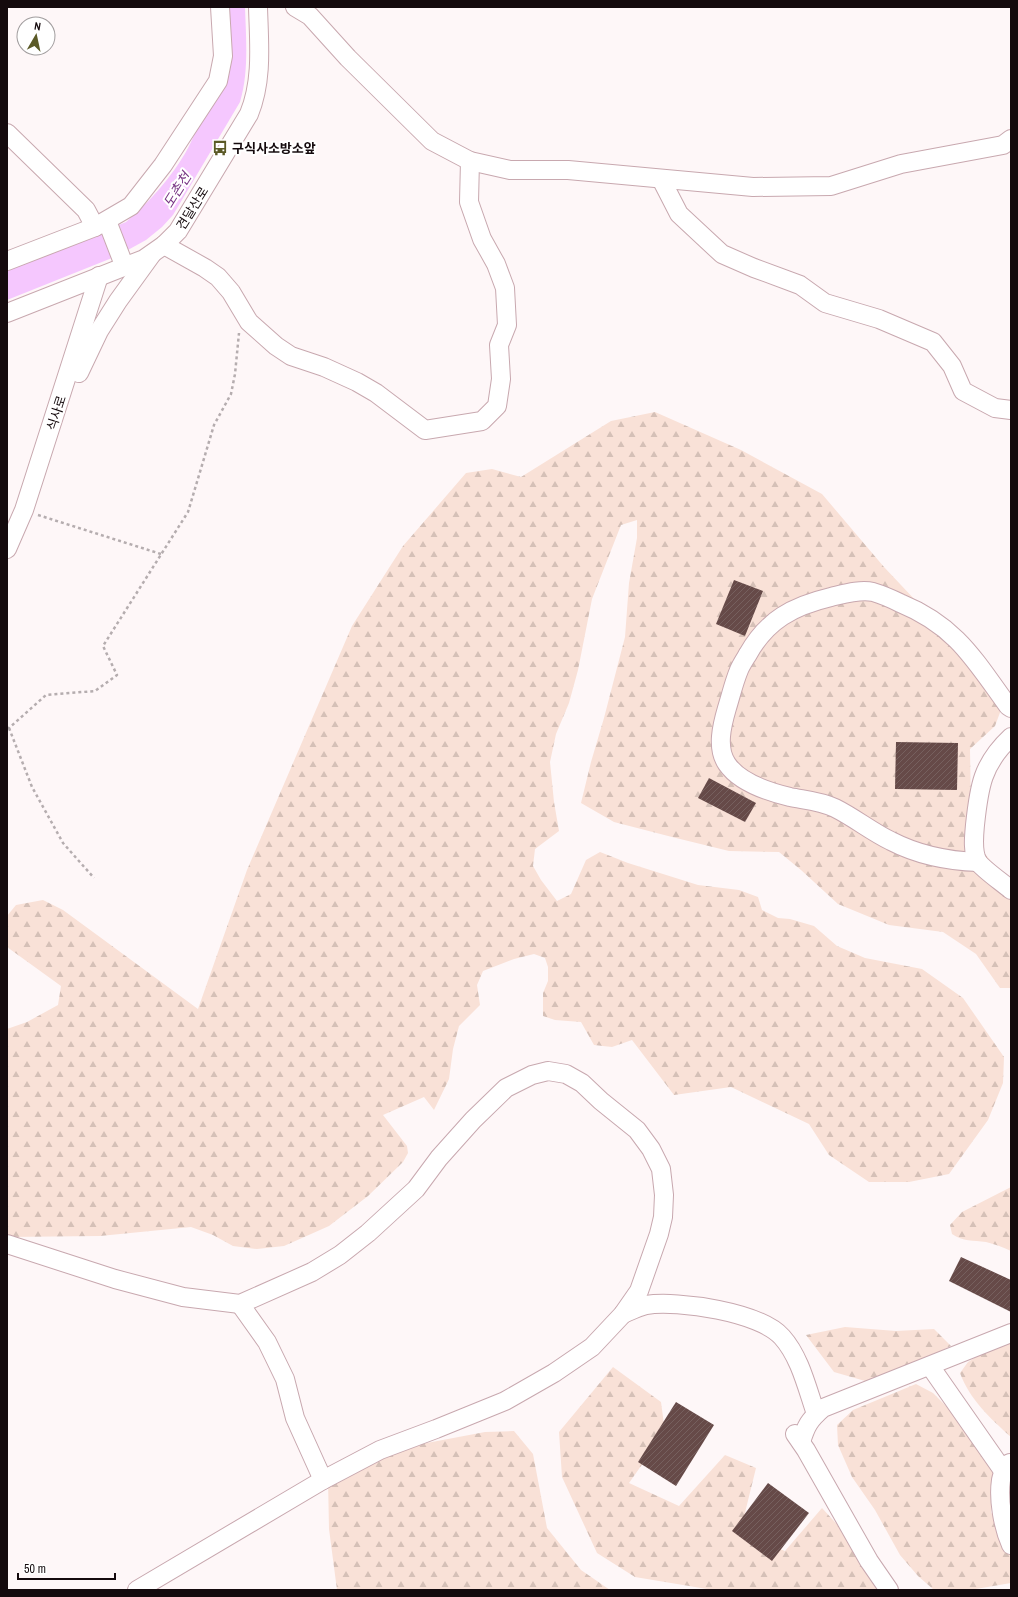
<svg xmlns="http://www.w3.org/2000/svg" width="1018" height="1597" font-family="'Archivo Narrow','Noto Sans KR',sans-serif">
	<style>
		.forest { fill: url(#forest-firs) }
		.water { fill: #f5c7fe }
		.building { fill: url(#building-hatch) }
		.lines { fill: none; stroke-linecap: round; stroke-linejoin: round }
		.minor-casing { stroke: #c8a8af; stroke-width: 20 }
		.path { stroke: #b5adaf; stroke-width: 2.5; stroke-dasharray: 3 3; stroke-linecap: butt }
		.minor { stroke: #fff; stroke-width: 18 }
		.labels { text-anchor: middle; stroke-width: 4; stroke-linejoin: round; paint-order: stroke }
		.poi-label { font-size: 13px; font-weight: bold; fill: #140a0d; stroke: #fff; text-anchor: start }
		.street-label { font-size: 13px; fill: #140a0d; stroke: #fff }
		.water-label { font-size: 14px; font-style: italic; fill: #773584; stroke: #fff }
	</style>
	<defs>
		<pattern id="forest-firs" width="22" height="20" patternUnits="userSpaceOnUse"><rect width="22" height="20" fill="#f9e1d7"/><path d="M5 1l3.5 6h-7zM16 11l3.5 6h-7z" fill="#d5c0b7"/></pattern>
		<pattern id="building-hatch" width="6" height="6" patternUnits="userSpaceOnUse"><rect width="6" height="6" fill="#664a48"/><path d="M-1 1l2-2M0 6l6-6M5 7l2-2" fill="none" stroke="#76605e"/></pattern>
	</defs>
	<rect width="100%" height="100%" fill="#fef7f8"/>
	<!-- forest -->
	<g class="forest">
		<path d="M655,412L741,450L822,494L884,567L966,654L1008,691L995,726L970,749L971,811L985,854L1011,885V988H1000L976,954L943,932L889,925L838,904L801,870L779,852L729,851L672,837L614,822L581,803L591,762L604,718L625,637L629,583L637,538V520L621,525L592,599L578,670L569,703L556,734L550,762L554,802L559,831L535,849L533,866L541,880L557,901L571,894L586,860L600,852L628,863L698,885L739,890L758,897L762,910L778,918L790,919L814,926L837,946L865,958L922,969L963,998L1004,1057L1003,1083L988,1120L949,1174L909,1182H869L829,1155L809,1124L731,1087L674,1095L632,1040L612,1047L594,1045L581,1022L555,1020L543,1016V993L548,981V967L545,958L534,954L514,959L483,971L477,985L480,1005L459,1026L453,1049L449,1079L434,1110L424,1097L383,1115L407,1146L408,1153L403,1162L368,1196L329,1226L284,1246L257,1249L233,1246L213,1235L191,1227L100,1236L7,1237V1029L27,1022L58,1005L61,986L7,947V916L16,905L43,900L63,910L198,1009L247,870L352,626L403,546L466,473L492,469L521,477L611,421Z"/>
		<path d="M1011,1187V1251C1003,1247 994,1244 986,1242C973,1240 963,1242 952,1234L950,1225L962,1212Z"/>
		<path d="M845,1327L896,1331L934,1329L951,1346L872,1383L834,1372L806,1335Z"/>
		<path d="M1011,1342V1437C990,1418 970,1400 960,1373L968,1362L984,1352Z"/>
		<path d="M613,1367L661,1402L665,1432L629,1483L679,1506L725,1455L756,1468L740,1533L785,1551L822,1508L845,1533L885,1590H713L635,1577L597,1553L562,1477L559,1432Z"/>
		<path d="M916,1384L933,1393L957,1417L996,1466L991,1512L1011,1552V1583L970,1590H934L918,1576L900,1555L875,1510L852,1477L838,1445L837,1425L853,1410Z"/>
		<path d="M514,1431L533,1454L547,1528L581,1570L610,1590H337L329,1529L328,1479L358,1456L485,1432Z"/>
	</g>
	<!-- water -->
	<path class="water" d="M226,7H245C246,38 249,72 240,102L173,215L162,227L146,240L117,256L7,300V271L126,222C150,202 178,170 191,142C200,124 204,104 208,84C214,58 220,33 226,7Z"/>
	<!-- building -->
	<g class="building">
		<path d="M734,580L763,591L745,636L716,624Z"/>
		<path d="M896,742L958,743L957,790L895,789Z"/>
		<path d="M709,778L756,803L745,822L698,798Z"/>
		<path d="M961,1257L1011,1280V1312L949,1281Z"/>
		<path d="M676,1402L714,1425L676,1486L638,1462Z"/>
		<path d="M768,1483L809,1513L772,1561L732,1531Z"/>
	</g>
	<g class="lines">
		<defs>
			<g id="minor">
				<path d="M295,7L310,16L348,58L432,141L470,161L510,170H568L753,187L831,186L901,164L1003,145L1011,139"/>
				<path d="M7,133L86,210L95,227"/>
				<path d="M661,179L679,214L722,254L754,268L800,285L825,303L879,319L933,342L952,366L963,391L995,408L1011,410"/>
				<path d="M107,221L124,265"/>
				<path d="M164,245L205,268L218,277L231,292L249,322L276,346L291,356L324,367L357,382L376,393L425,430L482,421L497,406L501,379L499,345L507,325L505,288L496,264L482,239L469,202L470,161"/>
				<path d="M7,261L95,227L131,206L163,165L218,81L223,56L220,7"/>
				<path d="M7,313L144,259L164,245L178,231L249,114C263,80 259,43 258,7"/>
				<path d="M79,373L99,331L118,301L152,254"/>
				<path d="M7,549L24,510L99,276"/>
				<path d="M1011,737C982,764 979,787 975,825C974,836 972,852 978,862C984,870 1003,883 1011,890"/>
				<path d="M978,862C949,861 918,855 891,841C872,832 855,818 835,808C821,801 805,800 790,797C769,792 740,783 727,764C716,748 722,725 727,708C731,695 734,682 739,670C741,665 745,659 748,654C767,620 793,606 831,597C844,594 860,589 873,592C883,595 892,599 900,603C956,626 974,659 1008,706L1011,708"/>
				<path d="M7,1244L115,1279L183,1297L240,1304L312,1272L340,1255L368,1233L416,1189L439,1158L473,1120L506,1088L532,1075L548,1071L566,1074L582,1083L601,1101L637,1130L651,1149L661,1169L664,1195L663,1217L659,1234L639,1291L623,1314L592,1347L554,1373L505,1401L436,1429L380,1450L323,1480L137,1590"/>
				<path d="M240,1304L267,1342L285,1379L295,1418L323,1480"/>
				<path d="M623,1314C630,1311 638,1307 646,1305C678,1300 760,1312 782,1337C800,1357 807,1388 816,1414"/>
				<path d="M930,1366L1004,1472"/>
				<path d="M795,1434L806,1450L869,1561L889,1590"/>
				<path d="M801,1442C806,1426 809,1420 823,1408L1011,1333"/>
				<path d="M1010,1463L1006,1465C1004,1470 1002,1475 1001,1480C998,1500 1003,1527 1011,1545"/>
			</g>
		</defs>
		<!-- minor casing -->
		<use href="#minor" class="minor-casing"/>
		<!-- path -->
		<g class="path">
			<path d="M38,515L161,554"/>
			<path d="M7,728H9L46,695L95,691L117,675L103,646L188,512L214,425L231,394L235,374L239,333"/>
			<path d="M9,728L32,787L63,843L94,878"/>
		</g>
		<!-- minor -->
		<use href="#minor" class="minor"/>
	</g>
	<!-- icons -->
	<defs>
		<symbol id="bus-bare" viewBox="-9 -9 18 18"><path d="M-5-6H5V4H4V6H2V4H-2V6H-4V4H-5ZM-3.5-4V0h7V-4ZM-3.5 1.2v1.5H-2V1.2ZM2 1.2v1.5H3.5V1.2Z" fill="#5b5a27" stroke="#fff" stroke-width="2.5" paint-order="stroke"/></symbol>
	</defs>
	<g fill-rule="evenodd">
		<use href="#bus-bare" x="209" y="137" width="22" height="22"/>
	</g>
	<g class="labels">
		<!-- poi labels -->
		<g class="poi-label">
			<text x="232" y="153">구식사소방소앞</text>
		</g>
		<!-- street labels -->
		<g class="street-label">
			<text transform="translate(192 208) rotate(-58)" y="5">견달산로</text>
			<text transform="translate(56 413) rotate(-72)" y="5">식사로</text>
		</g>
		<!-- water labels -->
		<g class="water-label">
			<text transform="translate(177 190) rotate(-58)" y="5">도촌천</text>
		</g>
	</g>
	<!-- border -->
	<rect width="1018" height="1597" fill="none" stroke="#140a0d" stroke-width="16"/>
	<!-- north arrow -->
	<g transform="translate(36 36) rotate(9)"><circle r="19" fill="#ffffff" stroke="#a19d9e"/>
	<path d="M0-3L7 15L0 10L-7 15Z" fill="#5b5a27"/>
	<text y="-6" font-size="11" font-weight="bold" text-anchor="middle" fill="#140a0d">N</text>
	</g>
	<!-- scale -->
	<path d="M18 1573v6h97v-6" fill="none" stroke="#140a0d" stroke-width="2"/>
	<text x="24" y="1573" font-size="12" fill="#140a0d" stroke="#ffffff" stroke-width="3" paint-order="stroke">50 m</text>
</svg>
